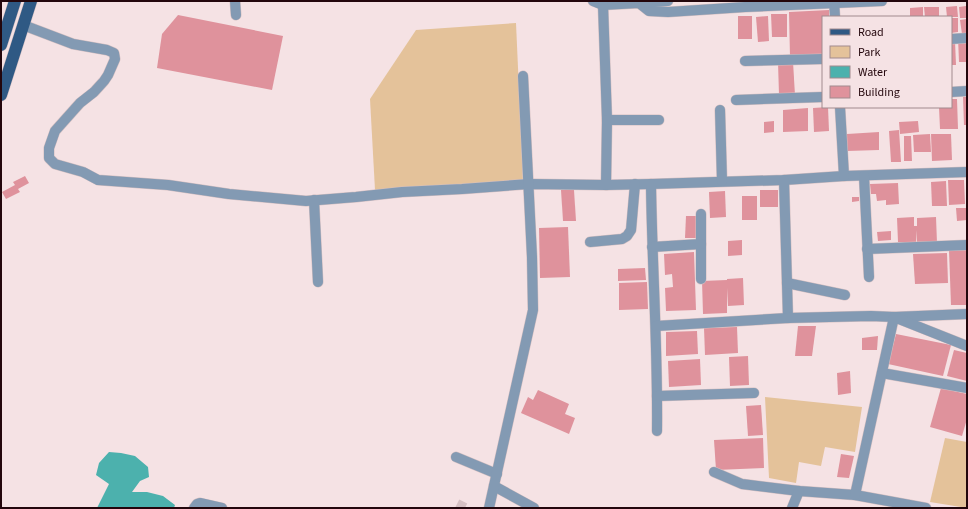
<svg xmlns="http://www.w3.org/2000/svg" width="968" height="509" font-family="'Source Sans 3',sans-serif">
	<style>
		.green { fill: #e4c29a }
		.water { fill: #4cb1ad }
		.building { fill: #df929c }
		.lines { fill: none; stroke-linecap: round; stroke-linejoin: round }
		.minor-tunnel { stroke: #d6c1c4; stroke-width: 10; stroke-dasharray: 10 5; stroke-linecap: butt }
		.minor-casing { stroke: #d3bfc1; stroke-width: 11 }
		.major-casing { stroke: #d3bfc1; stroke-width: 13 }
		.minor { stroke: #839ab3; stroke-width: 10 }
		.major { stroke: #2f5984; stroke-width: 12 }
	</style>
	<rect width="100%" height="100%" fill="#f5e2e4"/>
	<!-- green -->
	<g class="green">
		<path d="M516,23L523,180L375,190L370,99L416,30Z"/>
		<path d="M765,397L862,407L855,452L825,447L821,466L799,462L796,483L769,478Z"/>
		<path d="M945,438L967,442V508L930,502Z"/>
	</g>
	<!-- water -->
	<path class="water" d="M109,452L121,453L135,456L148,467L149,477L140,481L132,492H147L163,496L175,505L174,508H97L109,484L96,475L99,463Z"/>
	<!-- building -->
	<g class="building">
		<path d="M957,6L958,17H947L946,7Z"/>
		<path d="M966,6V18H960L959,7Z"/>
		<path d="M923,7V17H910V8Z"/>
		<path d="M924,7H939V17H925Z"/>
		<path d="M829,10V17H823V56L790,57L789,12Z"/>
		<path d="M771,14H787V37H772Z"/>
		<path d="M178,15L283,36L272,90L157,68L162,34Z"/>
		<rect x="738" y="16" width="14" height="23"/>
		<path d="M768,16L769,41L758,42L756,17Z"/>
		<path d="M951,18H958V32L951,33Z"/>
		<path d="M967,19V34H962L960,20Z"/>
		<path d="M958,38H967V62H959Z"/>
		<path d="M951,41H955L956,65H951Z"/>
		<path d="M793,62L795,95H779L778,63Z"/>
		<path d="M963,97H967V125H964Z"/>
		<path d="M951,99H957L958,129H940L939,107H951Z"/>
		<path d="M828,107L829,131L814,132L813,108Z"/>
		<path d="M808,108V131L783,132V110Z"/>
		<path d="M774,121V132L764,133V122Z"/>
		<path d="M918,121L919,132L900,134L899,122Z"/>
		<path d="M899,130L901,162H891L889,131Z"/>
		<path d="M879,132V150L847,151V134Z"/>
		<path d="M930,134L931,152H914L913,135Z"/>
		<path d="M931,134H951L952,160L932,161Z"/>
		<path d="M904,136H911L912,161H904Z"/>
		<path d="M25,176L29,183L18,189L20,192L6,199L2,192L15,185L13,182Z"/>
		<path d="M948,180H964L965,204L949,205Z"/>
		<path d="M946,181L947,206H932L931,182Z"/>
		<path d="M898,183L899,204L886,205V200L877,201L876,194H871L870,184Z"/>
		<path d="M561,190H574L576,221H563Z"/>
		<rect x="760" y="190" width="18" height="17"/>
		<path d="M725,191L726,217L710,218L709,192Z"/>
		<rect x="742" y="196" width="15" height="24"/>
		<path d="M852,197H859V201L852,202Z"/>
		<path d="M956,208H967V220L957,221Z"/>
		<path d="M686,216H697V238H685Z"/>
		<path d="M914,217V226H917V218L936,217L937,243H917L916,230V242H898L897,218Z"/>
		<path d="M568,227L570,277L540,278L539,228Z"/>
		<path d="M891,231V240L878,241L877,232Z"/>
		<path d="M742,240V255L728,256V241Z"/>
		<path d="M949,250H967V305H951Z"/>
		<path d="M694,252L696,310L666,311L665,288L673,287L672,274L665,275L664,254Z"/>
		<path d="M947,253L948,283L915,284L913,254Z"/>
		<path d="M645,268L646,280L618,281V269Z"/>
		<path d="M743,278L744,305L728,306L727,288V313L703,314L702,281L727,280V279Z"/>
		<path d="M647,282L648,309L619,310V283Z"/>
		<path d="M798,326H816L812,356H795Z"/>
		<path d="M737,327L738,353L705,355L704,328Z"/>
		<path d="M697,331L698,354L666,356V332Z"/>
		<path d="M896,334L951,345L943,376L888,364Z"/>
		<path d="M878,336L877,350H862V338Z"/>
		<path d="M954,350L967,353V381L947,376Z"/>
		<path d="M748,356L749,385L730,386L729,357Z"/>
		<path d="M700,359L701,385L669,387L668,361Z"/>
		<path d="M850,371L851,393L838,395L837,373Z"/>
		<path d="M941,388L967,394V419L962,436L930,427Z"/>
		<path d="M538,390L569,404L565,414L575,418L569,434L521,413L528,397L533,400Z"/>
		<path d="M761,405L763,435L748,436L746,406Z"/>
		<path d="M763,438L764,468L716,470L714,440Z"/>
		<path d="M841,454L854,456L849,478L837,477Z"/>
	</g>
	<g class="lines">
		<!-- minor-tunnel -->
		<path class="minor-tunnel" d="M457,504L465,508"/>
		<defs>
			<g id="minor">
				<path d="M235,1L236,15"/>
				<path d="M593,1L603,5L639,3L649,11L668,12L745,7L882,1"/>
				<path d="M834,1L835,17"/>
				<path d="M639,3L668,1"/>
				<path d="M603,5L607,120L606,185"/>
				<path d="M23,25L73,44L107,50L114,53L115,59L108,75L104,81L94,92L80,103L55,131L49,148V158L55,164L83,172L98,180L168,185L229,194L306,201L356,197L402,192L462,189L529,184L606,185L651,184L784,180L844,176L967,172"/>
				<path d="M951,39L967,38"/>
				<path d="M745,61L823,59"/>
				<path d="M951,92L967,91"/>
				<path d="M736,100L823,97"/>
				<path d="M840,107L844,176"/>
				<path d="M720,110L722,181"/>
				<path d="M607,120H659"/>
				<path d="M864,176L869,277"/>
				<path d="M784,180L788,318"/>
				<path d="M651,184C652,266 658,348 657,431"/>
				<path d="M314,200L318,282"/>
				<path d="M701,214V279"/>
				<path d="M590,242L622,239L627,236L631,230L635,184"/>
				<path d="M652,247L701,244"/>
				<path d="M867,249L967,245"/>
				<path d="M787,283L845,295"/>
				<path d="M656,326L788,318L871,316L894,317L967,314"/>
				<path d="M882,373L967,388"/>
				<path d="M657,396L754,393"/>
				<path d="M456,457L497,474"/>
				<path d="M714,472L742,484L799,491L855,495L926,508"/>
				<path d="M494,486L534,508"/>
				<path d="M855,495L894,317L967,346"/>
				<path d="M194,508L197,504L200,503L222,508"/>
				<path d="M489,508L533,310L532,257L523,76"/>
				<path d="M792,508L799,491"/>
			</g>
			<g id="major">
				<path d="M1,45L15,1"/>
				<path d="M1,95L31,1"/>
			</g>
		</defs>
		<!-- minor casing -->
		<use href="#minor" class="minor-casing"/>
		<!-- major casing -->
		<use href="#major" class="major-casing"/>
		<!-- minor -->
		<use href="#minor" class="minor"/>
		<!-- major -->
		<use href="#major" class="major"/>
	</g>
	<!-- border -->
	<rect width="968" height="509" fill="none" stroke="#23060c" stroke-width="4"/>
	<!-- legend -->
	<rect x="822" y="16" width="130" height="92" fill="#f5e2e4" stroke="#a18a8e"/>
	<rect x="830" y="29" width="20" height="6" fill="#2f5984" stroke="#a18a8e"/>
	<text x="858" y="36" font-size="12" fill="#23060c">Road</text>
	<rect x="830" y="46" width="20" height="12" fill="#e4c29a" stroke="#a18a8e"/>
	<text x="858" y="56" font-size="12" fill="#23060c">Park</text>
	<rect x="830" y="66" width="20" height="12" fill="#4cb1ad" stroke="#a18a8e"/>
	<text x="858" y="76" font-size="12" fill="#23060c">Water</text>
	<rect x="830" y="86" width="20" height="12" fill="#df929c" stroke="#a18a8e"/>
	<text x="858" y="96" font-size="12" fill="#23060c">Building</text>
</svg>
